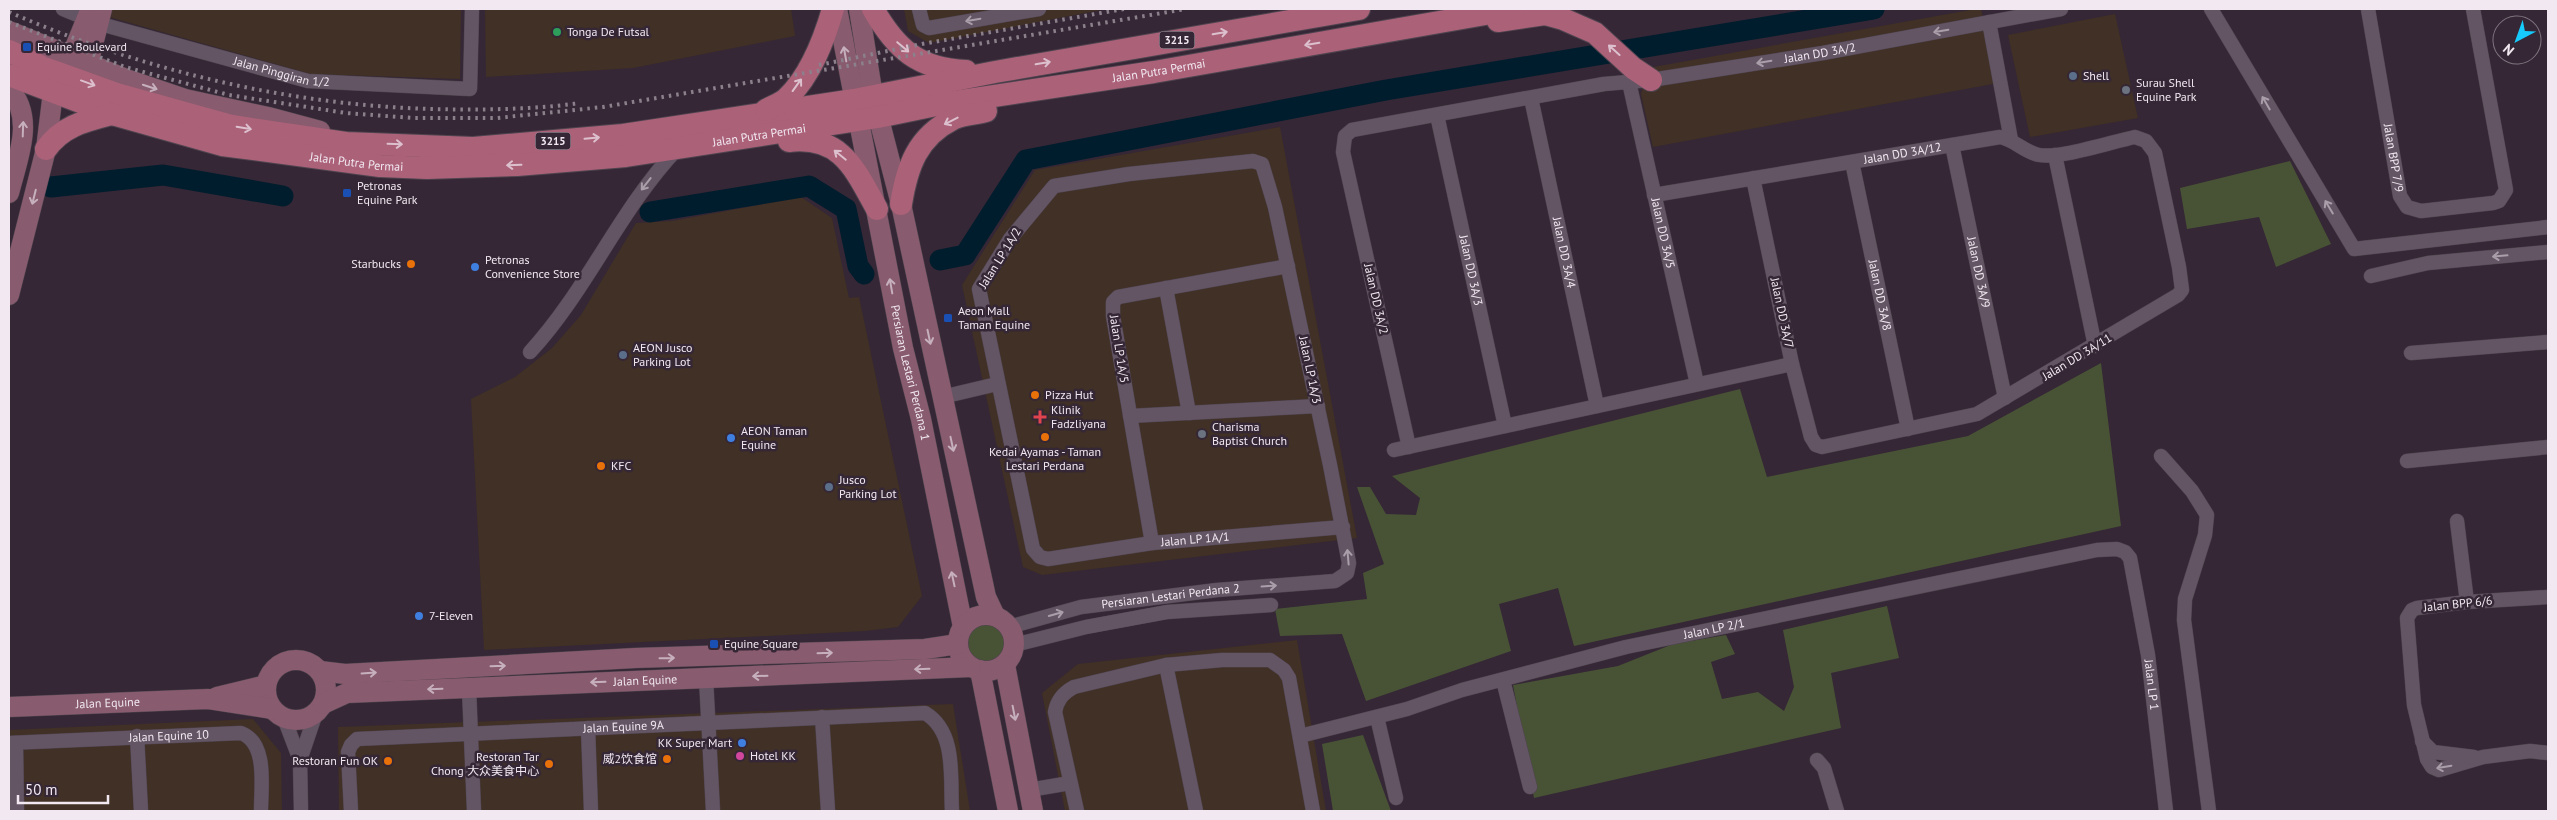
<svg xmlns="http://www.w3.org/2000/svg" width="2557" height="820" font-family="'PT Sans','Noto Sans SC',sans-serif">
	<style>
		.commercial { fill: #403025 }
		.green { fill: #485336 }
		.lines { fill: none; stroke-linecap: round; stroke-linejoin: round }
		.river { stroke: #001d2e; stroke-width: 21 }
		.street-casing { stroke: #4f444f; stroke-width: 15 }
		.secondary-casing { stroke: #4f444f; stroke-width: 21 }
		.primary-casing { stroke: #4f444f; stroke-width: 24 }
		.street { stroke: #645564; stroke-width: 14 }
		.secondary { stroke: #885b6e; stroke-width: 20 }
		.primary { stroke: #ab6178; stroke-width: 22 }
		.rail { stroke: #8b808b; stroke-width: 4; stroke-dasharray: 2.5 5; stroke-linecap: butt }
		.oneway { stroke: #aa9eaa }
		.oneway2 { stroke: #dcc0cd }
		.oneway3 { stroke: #c7b0bd }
		.leisure-dot { fill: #2e9e5b; stroke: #352735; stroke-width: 2 }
		.transit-dot { fill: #1a4fb4; stroke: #352735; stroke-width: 2 }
		.service-dot { fill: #5c6f8a; stroke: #352735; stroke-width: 2 }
		.worship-dot { fill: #6b7280; stroke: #352735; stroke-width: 2 }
		.food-dot { fill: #e8710a; stroke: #352735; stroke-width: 2 }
		.shop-dot { fill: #3f7fe0; stroke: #352735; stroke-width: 2 }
		.health-dot { fill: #e0444e; stroke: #352735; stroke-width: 2 }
		.hotel-dot { fill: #d1479c; stroke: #352735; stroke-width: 2 }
		.labels { text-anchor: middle; stroke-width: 5; stroke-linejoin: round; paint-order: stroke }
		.shield { fill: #352735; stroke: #b9aeb9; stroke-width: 1 }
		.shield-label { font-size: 11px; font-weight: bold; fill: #f1e8f1 }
		.poi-label { font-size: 12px; fill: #f1e8f1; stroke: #352735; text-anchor: start }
		.street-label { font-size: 12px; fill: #f1e8f1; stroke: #352735 }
	</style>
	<rect width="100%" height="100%" fill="#352735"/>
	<!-- commercial -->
	<g class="commercial">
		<path d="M81,9H461L460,79L311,74Z"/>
		<path d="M485,9H791L795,36L633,68L486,77Z"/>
		<path d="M904,9H1106L929,43L908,31Z"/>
		<path d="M1976,9H1981L1998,83L1653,147L1641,94L1648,68Z"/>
		<path d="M2115,14L2138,118L2030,137L2008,35Z"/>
		<path d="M1280,127L1357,538L1042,575L1023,567L962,285L1035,170Z"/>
		<path d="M801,197L832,218L849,298L859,297L922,596L898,627L865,631L484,650L471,399L515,377L552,348L581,315L636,223L672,221Z"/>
		<path d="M1297,640L1326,811H1065L1042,693L1078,664Z"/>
		<path d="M953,704L970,811H339L338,727Z"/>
		<path d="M253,719L281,753L282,811H9V730Z"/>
	</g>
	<!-- green -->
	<g class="green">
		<path d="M2290,161L2331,244L2276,267L2259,217L2187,229L2180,188Z"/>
		<path d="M2101,363L2121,526L1574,646L1558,588L1499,604L1511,651L1366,701L1342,634L1280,636L1275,609L1367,599L1363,573L1384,564L1357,487H1370L1386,514L1416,515L1420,498L1392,476L1740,389L1767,477L1968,436Z"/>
		<path d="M1887,606L1899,658L1831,673L1841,728L1534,798L1513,685L1618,666L1673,644L1726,635L1735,654L1711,662L1722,699L1758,692L1784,711L1794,687L1783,630Z"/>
		<circle cx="985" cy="642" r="20"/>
		<path d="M1363,735L1391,811H1333L1322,744Z"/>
	</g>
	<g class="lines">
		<!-- river -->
		<g class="river">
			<path d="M51,187L163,175L283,196"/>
			<path d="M650,212L809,186L846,209L858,266L864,274"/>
			<path d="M940,260L965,255L1026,160L1386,90L1874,9"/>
		</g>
		<defs>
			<g id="street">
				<path id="s1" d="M63,9L97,23L308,81L470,89L472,9"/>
				<path d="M919,9L923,25L929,28L1039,9"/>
				<path d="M2211,9L2354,249L2548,227"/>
				<path id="s2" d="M2368,9L2400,196L2407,207L2421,211L2493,203L2499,201L2506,190L2473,9"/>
				<path d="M1989,22L2011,140"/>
				<path id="s3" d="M1629,82L1697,384"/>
				<path id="s4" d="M1531,98L1597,406"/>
				<path id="s5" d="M1437,115L1505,426"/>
				<path id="s6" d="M1952,145L2005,398"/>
				<path d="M2055,155L2095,346"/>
				<path id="s7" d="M1852,162L1908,429"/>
				<path id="s8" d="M1654,195L2000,137C2015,140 2024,152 2039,155C2060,159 2111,142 2135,137L2146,141L2155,153L2179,267L2182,290L2178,295L1977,414L1822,447L1816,445L1811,437L1792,364L1753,178"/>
				<path d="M2371,276L2428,263L2548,252"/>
				<path d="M1166,288L1189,413"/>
				<path d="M530,352C588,289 619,210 678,148"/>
				<path d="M2411,353L2548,342"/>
				<path d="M942,397L997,384"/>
				<path d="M1130,416L1318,406"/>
				<path id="s9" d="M1409,447L1343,152L1345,136L1352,130L1604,84L1651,80L1823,53L2061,9"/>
				<path d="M1394,450L1792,364"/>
				<path d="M2161,456L2192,491L2207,515L2205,535L2185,599L2184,620L2209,811"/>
				<path d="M2407,461L2548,447"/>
				<path d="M2457,521L2467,602"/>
				<path d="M1152,543L1113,316V302L1118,297L1288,266"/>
				<path d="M2548,597L2467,602L2417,608L2412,610L2407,618L2414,705L2427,759L2432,767L2439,770L2483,757L2530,751L2548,753"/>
				<path id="s10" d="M1009,627L1081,607L1217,590L1335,581L1347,573L1349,563L1330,465L1275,207L1262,164L1253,161L1129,174L1054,186L1010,239L979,289L1033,549L1040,557L1048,559L1152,543L1343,527"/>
				<path d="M1014,645L1086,627L1167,612L1271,605"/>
				<path d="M1166,665L1196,811"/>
				<path d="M706,678L713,811"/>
				<path d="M1503,680L1530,787"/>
				<path d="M469,688L474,811"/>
				<path d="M822,717L828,811"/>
				<path d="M1377,717L1396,798"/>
				<path d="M284,718L300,760"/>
				<path d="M588,728L591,811"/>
				<path d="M137,736L141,811"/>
				<path id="s11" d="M1300,736L1407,709L1462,690L1626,647L2097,550L2117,549L2125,552L2130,558L2148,655L2166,811"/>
				<path d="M2422,741L2433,752L2474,757"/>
				<path id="s12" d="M9,743L241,733C268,743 261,787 261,811"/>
				<path d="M16,743L17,811"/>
				<path d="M1817,760L1824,768L1837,811"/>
				<path d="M1029,790L1070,783"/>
				<path d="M301,811L300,760L316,713"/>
				<path id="s13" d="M351,811L348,752L351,745L357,739L925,713C957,732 950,778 952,811"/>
				<path d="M1077,811L1055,712C1057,700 1063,693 1074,687L1166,665L1222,660H1270L1284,670L1289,678L1313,811"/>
			</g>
			<g id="secondary">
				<path id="s14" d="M837,9L903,348L921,419L963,627"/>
				<path d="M859,9L873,96L901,204L986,597L995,616"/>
				<path d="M9,31L126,79L185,99L268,117L320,131"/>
				<path d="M71,57L89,13"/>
				<path d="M88,64L102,9"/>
				<path d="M9,89C36,118 17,160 9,193"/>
				<path d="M9,295L46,149L53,92"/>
				<circle cx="986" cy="643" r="28"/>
				<circle cx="296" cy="690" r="30"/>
				<path d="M1005,665L1033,811"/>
				<path d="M980,670L1008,811"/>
				<path d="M320,671L345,674L635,658L925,649L958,644"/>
				<path d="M217,697L266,685"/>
				<path id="s15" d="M323,704L347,693L971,667"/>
				<path id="s16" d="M9,707L208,699L272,709"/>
			</g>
			<g id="primary">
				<path d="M873,9C896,49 918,69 966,71"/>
				<path d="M1498,21L1545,14L1563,19L1595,33L1633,68L1651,80"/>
				<path d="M9,51L42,67L117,94L232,126L346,143L473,148L623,135L854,100L995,72L1359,9"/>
				<path id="s17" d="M9,75L112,114L222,145L380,166L427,168L517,165L626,156L878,117L941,104L1154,72L1514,9"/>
				<path d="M766,110C773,106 782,103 787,98C811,75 824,40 833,9"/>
				<path d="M789,141C842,135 855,170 877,209"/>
				<path d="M46,149C62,126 85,121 112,114"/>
				<path d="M901,204C907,167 917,137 953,119C962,114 976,114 986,111"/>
			</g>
		</defs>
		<!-- street casing -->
		<use href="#street" class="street-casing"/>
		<!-- secondary casing -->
		<use href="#secondary" class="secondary-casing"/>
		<!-- primary casing -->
		<use href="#primary" class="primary-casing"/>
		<!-- street -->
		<use href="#street" class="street"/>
		<!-- secondary -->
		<use href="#secondary" class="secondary"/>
		<!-- primary -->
		<use href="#primary" class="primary"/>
		<!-- rail -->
		<g class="rail">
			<path d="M9,12C143,70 283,104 429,109C479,110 530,110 580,103"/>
			<path d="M9,22L125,67L229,95L346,113L413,118H497L603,107L1186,9"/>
			<path d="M819,65L922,44L1124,9"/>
		</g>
	</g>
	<!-- one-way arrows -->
	<defs><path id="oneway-shaft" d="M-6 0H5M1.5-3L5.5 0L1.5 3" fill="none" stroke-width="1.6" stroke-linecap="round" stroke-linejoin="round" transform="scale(1.25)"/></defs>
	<g class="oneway">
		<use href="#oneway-shaft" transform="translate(973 20) rotate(170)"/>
		<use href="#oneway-shaft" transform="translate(1941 31) rotate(170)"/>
		<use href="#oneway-shaft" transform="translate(1764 62) rotate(171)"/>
		<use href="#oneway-shaft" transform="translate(2266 103) rotate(-120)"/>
		<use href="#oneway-shaft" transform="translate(646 184) rotate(128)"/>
		<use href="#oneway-shaft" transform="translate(2329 207) rotate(-121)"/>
		<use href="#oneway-shaft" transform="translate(2500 256) rotate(175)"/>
		<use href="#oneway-shaft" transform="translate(1348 557) rotate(-95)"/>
		<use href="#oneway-shaft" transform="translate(1269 586) rotate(-4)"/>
		<use href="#oneway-shaft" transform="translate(1056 614) rotate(-16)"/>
		<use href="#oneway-shaft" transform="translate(2444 767) rotate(170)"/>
	</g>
	<g class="oneway2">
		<use href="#oneway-shaft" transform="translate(1220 33) rotate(-10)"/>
		<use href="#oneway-shaft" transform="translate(1312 44) rotate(170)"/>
		<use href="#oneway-shaft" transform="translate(903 47) rotate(40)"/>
		<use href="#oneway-shaft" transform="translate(1614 50) rotate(-138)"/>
		<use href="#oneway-shaft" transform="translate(1043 63) rotate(-10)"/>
		<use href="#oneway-shaft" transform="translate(88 83) rotate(20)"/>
		<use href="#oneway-shaft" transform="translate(797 85) rotate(-54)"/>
		<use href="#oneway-shaft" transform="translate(951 121) rotate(153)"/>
		<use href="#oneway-shaft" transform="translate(244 128) rotate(10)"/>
		<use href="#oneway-shaft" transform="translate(592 138) rotate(-5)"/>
		<use href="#oneway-shaft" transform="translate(395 144) rotate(2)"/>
		<use href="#oneway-shaft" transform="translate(840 155) rotate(-141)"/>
		<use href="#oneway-shaft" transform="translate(514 165) rotate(178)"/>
	</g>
	<g class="oneway3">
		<use href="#oneway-shaft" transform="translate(845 54) rotate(-100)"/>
		<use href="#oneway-shaft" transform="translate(150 87) rotate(18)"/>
		<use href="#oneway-shaft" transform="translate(23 129) rotate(-88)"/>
		<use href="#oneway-shaft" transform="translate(34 197) rotate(104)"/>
		<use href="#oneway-shaft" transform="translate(891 286) rotate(-100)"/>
		<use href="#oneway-shaft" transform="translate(929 337) rotate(78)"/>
		<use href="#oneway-shaft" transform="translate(952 444) rotate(78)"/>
		<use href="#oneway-shaft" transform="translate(953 579) rotate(-102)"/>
		<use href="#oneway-shaft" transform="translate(825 653) rotate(-2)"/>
		<use href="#oneway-shaft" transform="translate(667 658) rotate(-1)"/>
		<use href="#oneway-shaft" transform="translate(498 666) rotate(-2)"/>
		<use href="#oneway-shaft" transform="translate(922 669) rotate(178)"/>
		<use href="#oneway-shaft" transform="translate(369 673) rotate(-4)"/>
		<use href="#oneway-shaft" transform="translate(760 676) rotate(178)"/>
		<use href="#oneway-shaft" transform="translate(598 682) rotate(178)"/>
		<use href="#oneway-shaft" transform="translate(435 689) rotate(178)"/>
		<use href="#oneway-shaft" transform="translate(1014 713) rotate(79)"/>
	</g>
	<!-- markers -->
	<circle class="leisure-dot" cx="557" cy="32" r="5"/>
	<g class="transit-dot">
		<rect x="22" y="42" width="10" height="10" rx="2.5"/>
		<rect x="342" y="188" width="10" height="10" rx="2.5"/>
		<rect x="943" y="313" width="10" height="10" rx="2.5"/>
		<rect x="709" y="639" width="10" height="10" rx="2.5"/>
	</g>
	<g class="service-dot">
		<circle cx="2073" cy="76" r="5"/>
		<circle cx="623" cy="355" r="5"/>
		<circle cx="829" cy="487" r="5"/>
	</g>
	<g class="worship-dot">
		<circle cx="2126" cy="90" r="5"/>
		<circle cx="1202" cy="434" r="5"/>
	</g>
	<g class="food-dot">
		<circle cx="411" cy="264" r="5"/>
		<circle cx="1035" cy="395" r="5"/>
		<circle cx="1045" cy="437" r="5"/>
		<circle cx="601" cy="466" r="5"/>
		<circle cx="667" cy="759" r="5"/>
		<circle cx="388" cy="761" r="5"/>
		<circle cx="549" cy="764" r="5"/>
	</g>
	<g class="shop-dot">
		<circle cx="475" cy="267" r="5"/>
		<circle cx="731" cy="438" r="5"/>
		<circle cx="419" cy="616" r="5"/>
		<circle cx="742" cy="743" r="5"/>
	</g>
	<path class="health-dot" d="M1037.5 409.5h5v5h5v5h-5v5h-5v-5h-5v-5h5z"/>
	<circle class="hotel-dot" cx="740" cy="756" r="5"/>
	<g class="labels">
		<!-- shield labels -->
		<g class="shield">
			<rect x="1159.5" y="31.5" width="35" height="17" rx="4"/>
			<rect x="535.5" y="132.5" width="35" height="17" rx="4"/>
		</g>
		<g class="shield-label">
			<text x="1177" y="44">3215</text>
			<text x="553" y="145">3215</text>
		</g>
		<!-- poi labels -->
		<g class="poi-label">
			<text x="567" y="36">Tonga De Futsal</text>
			<text x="37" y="51">Equine Boulevard</text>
			<text x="2083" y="80">Shell</text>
			<text x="2136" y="87">Surau Shell<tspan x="2136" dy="14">Equine Park</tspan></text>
			<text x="357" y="190">Petronas<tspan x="357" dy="14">Equine Park</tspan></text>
			<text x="485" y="264">Petronas<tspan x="485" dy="14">Convenience Store</tspan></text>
			<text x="401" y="268" text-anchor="end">Starbucks</text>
			<text x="958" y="315">Aeon Mall<tspan x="958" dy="14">Taman Equine</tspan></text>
			<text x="633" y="352">AEON Jusco<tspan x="633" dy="14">Parking Lot</tspan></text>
			<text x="1045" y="399">Pizza Hut</text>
			<text x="1051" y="414">Klinik<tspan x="1051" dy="14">Fadzliyana</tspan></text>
			<text x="1212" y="431">Charisma<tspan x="1212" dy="14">Baptist Church</tspan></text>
			<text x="741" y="435">AEON Taman<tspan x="741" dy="14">Equine</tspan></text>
			<text x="1045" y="456" text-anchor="middle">Kedai Ayamas - Taman<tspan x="1045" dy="14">Lestari Perdana</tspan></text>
			<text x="611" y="470">KFC</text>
			<text x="839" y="484">Jusco<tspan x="839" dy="14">Parking Lot</tspan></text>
			<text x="429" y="620">7-Eleven</text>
			<text x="724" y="648">Equine Square</text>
			<text x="732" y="747" text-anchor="end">KK Super Mart</text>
			<text x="750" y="760">Hotel KK</text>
			<text x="539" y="761" text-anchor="end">Restoran Tar<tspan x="539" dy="14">Chong 大众美食中心</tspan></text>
			<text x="657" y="763" text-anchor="end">威2饮食馆</text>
			<text x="378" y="765" text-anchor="end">Restoran Fun OK</text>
		</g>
		<!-- street labels -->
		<g class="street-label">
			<text dy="4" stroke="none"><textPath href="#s9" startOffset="802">Jalan DD 3A/2</textPath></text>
			<text dy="4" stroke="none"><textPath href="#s1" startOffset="228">Jalan Pinggiran 1/2</textPath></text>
			<text dy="4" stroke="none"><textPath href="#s17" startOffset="1170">Jalan Putra Permai</textPath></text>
			<text dy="4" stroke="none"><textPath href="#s17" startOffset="765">Jalan Putra Permai</textPath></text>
			<text dy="4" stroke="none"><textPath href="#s8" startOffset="252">Jalan DD 3A/12</textPath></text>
			<text dy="4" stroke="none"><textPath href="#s2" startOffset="151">Jalan BPP 7/9</textPath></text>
			<text dy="4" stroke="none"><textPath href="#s17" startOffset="360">Jalan Putra Permai</textPath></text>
			<text dy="4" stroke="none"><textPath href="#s3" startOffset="155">Jalan DD 3A/5</textPath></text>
			<text dy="4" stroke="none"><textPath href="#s4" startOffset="158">Jalan DD 3A/4</textPath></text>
			<text transform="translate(1000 258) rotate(-58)" y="4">Jalan LP 1A/2</text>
			<text dy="4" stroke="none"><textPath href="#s5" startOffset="159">Jalan DD 3A/3</textPath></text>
			<text dy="4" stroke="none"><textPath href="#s6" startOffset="130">Jalan DD 3A/9</textPath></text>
			<text dy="4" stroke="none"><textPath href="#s7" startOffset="136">Jalan DD 3A/8</textPath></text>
			<text transform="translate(1376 299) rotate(77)" y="4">Jalan DD 3A/2</text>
			<text transform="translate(1782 313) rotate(78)" y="4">Jalan DD 3A/7</text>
			<text transform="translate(1119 349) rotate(81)" y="4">Jalan LP 1A/5</text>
			<text transform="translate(2077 357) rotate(-31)" y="4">Jalan DD 3A/11</text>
			<text transform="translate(1310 370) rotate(78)" y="4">Jalan LP 1A/3</text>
			<text dy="4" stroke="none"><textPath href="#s14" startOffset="371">Persiaran Lestari Perdana 1</textPath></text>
			<text dy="4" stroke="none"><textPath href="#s10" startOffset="1534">Jalan LP 1A/1</textPath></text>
			<text dy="4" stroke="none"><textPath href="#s10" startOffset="165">Persiaran Lestari Perdana 2</textPath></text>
			<text transform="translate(2458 604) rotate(-6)" y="4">Jalan BPP 6/6</text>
			<text dy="4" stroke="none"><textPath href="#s11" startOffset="428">Jalan LP 2/1</textPath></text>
			<text dy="4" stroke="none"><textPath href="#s15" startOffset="325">Jalan Equine</textPath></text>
			<text dy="4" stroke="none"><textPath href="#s11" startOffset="984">Jalan LP 1</textPath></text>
			<text dy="4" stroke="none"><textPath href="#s16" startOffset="99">Jalan Equine</textPath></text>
			<text dy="4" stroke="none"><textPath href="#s13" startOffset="342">Jalan Equine 9A</textPath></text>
			<text dy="4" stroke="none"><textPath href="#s12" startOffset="160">Jalan Equine 10</textPath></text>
		</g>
	</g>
	<!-- border -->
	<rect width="2557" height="820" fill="none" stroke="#f1e8f1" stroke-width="20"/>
	<!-- north arrow -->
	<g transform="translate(2517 40) rotate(221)"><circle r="24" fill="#352735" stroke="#807480"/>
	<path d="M0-4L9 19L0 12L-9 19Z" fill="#16cafb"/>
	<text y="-8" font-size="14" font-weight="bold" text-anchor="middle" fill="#f1e8f1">N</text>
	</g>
	<!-- scale -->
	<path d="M18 795v8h90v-8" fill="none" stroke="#f1e8f1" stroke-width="2.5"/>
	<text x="25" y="795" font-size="15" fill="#f1e8f1" stroke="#352735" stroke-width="4" paint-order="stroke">50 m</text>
</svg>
